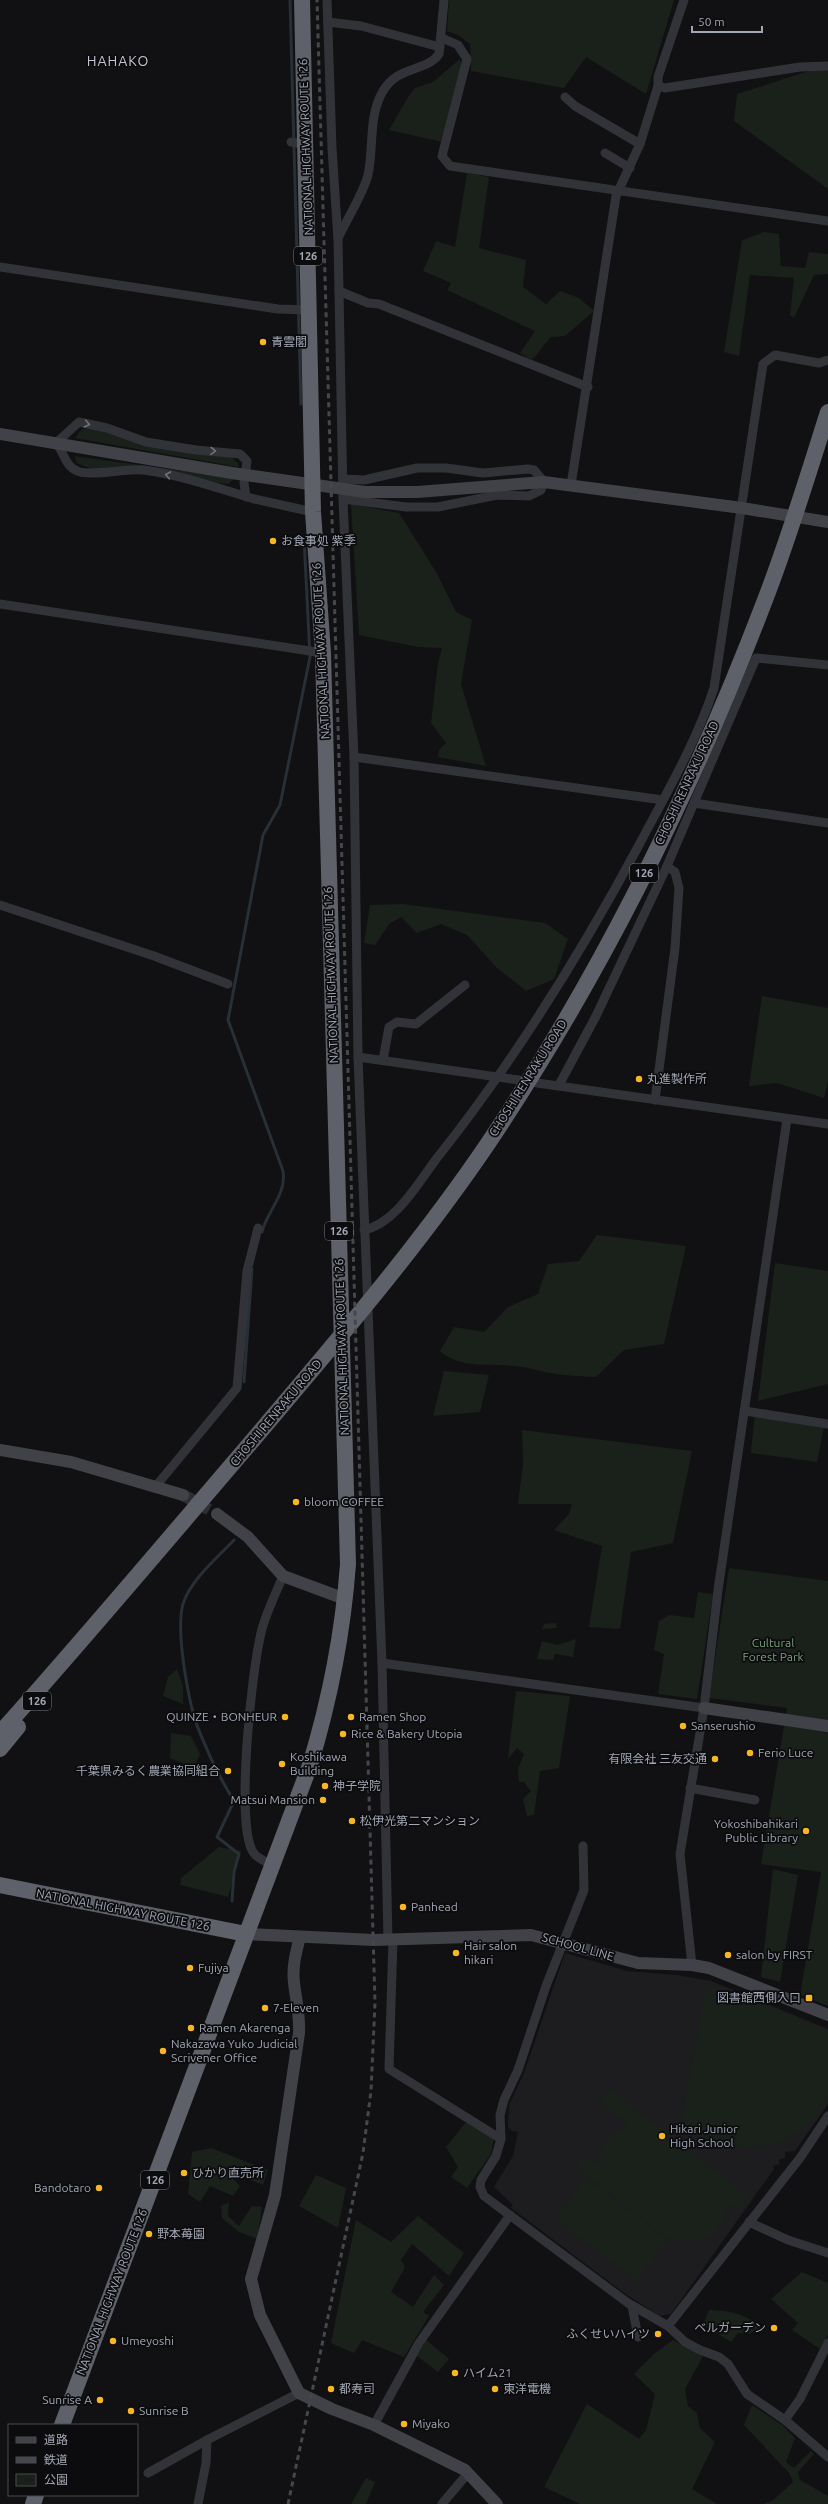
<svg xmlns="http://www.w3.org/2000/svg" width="828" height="2504" font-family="Ubuntu,'Noto Sans JP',sans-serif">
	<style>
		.built { fill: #1d1d20 }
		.green { fill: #19211a }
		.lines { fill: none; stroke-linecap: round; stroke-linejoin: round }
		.stream { stroke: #272f37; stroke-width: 3 }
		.secondary-tunnel { stroke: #2e2f33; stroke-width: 12; stroke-dasharray: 12 6; stroke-linecap: butt }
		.street { stroke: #323338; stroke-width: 9 }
		.secondary { stroke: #404248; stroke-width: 12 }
		.highway { stroke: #5e6169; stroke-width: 16 }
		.rail { stroke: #45474d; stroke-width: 3; stroke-dasharray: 5 4; stroke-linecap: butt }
		.oneway { stroke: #70737c }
		.poi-dot { fill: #f7b725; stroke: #0c0c0e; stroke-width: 1.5 }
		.labels { text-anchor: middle; stroke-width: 3.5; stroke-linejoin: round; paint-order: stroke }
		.shield { fill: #0c0c0e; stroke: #757882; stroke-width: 1 }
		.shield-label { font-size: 11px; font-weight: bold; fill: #a2a7b4 }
		.street-label { font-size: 12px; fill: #a2a7b4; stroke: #0c0c0e }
		.poi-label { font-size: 12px; fill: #a2a7b4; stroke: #0c0c0e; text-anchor: start }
		.park-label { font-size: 12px; fill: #78a07c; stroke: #0c0c0e }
		.quarter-label { font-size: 14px; letter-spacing: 1px; fill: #c3c6d0; stroke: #0c0c0e }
	</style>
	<rect width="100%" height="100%" fill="#111113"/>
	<!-- built -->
	<path class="built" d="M565,1953L627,1971L677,1975L711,1981L828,2029V2104L795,2151L785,2152V2158L779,2160L780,2164L773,2166L774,2169L671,2314L660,2316L627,2295L511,2208L513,2205L494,2187L513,2156L518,2132L512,2131L508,2127L509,2105L524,2073Z"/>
	<!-- green -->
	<g class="green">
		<path d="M449,0H674L646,94L586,57L564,88L471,71L470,44L458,35L447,31Z"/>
		<path d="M460,59L462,67L442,142L389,130L408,97L415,88L433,82Z"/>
		<path d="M828,65V189L734,121L737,94Z"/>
		<path d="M467,173L489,177L479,248L526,260L523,287L546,304L560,291L579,298L594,311L565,336L551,337L532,360L520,353L535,331L447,290L451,283L423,271L436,241L455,247Z"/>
		<path d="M764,232L779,234L781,266L805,268L809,252L828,254V274L814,275L794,318L790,315L794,278L750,275L739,356L724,352L742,240Z"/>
		<path d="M87,428H97L144,444L231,457L239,464L238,467L75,438L81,430Z"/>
		<path d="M74,456L235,478L228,484L91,469L77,463Z"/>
		<path d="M351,504L399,513L436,572L456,612L472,620L461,684L486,766L438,757L439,750L446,743L431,723L438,663L442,648L418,647L359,635Z"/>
		<path d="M403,904L545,923L568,939L554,979L526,991L496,967L467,935L441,924L417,933L401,917L389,924L375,945L364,943L370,905Z"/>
		<path d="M762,996L828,1008V1081L824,1098L777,1083L749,1086Z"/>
		<path d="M597,1235L686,1246L664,1344L624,1350L596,1377C581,1376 565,1376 550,1373C541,1372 532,1368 522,1367C496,1362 462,1371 440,1351L454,1327L484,1332L508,1307L538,1294L548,1264L579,1261Z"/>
		<path d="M775,1263L828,1271V1384L758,1401Z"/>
		<path d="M444,1371L489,1375L480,1412L433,1416Z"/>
		<path d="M755,1412L825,1422L817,1462L751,1453Z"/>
		<path d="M522,1430L692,1451L673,1543L631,1552L620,1629L589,1627L602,1546L554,1530L569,1514L572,1504H518L523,1464Z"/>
		<path d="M729,1568L828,1581V2006L800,1995L821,1872L761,1864L787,1708L709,1698Z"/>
		<path d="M698,1592L713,1594L697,1699L658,1694L664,1654L654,1650L659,1621L670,1615L694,1618Z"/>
		<path d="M556,1623L557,1628L542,1629L544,1624Z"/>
		<path d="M576,1639L573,1657L555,1654L553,1660L537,1659L542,1641L557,1645Z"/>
		<path d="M177,1669L183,1686V1704L163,1696L168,1677Z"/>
		<path d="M516,1691L570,1696L559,1768L540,1771L534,1815L527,1816L523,1799L531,1791L524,1782H519L518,1769L524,1754L517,1748L508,1759Z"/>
		<path d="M171,1733L191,1736L200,1754L194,1768L170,1758Z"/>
		<path d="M219,1847L241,1851L228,1897L180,1885L181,1878Z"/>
		<path d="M773,1869L798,1875L780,1982L761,1977Z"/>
		<path d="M717,1985L828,2031V2096C810,2140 754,2159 712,2139C700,2134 691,2126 682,2119L705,1992Z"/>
		<path d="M609,2089L750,2197L739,2209L729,2204L726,2217L711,2235L699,2241H676L668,2238L576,2167L585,2155L599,2166C600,2146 611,2133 629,2125L600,2101Z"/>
		<path d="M467,2121L494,2137L491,2154L467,2188L451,2177L458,2167L446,2147Z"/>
		<path d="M211,2148L268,2170L263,2185L248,2179L244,2167L230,2175L240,2186L233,2196L210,2186L200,2202L188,2194L192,2152Z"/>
		<path d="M316,2175L346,2188L338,2228L299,2206Z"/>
		<path d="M586,2178L667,2240L637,2281L555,2219Z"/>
		<path d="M229,2202L228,2216L239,2226L252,2206L262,2207L257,2239L239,2232L222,2218L221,2206Z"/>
		<path d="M418,2216L464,2253L449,2276L412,2244L401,2260L405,2267L391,2292L413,2307L434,2275L444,2285L423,2312L429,2316L404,2357L362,2340L354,2353L331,2343L356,2220L391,2242Z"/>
		<path d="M802,2272L828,2283V2335L820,2349L792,2330L798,2323L771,2299Z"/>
		<path d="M709,2310C730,2311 744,2313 761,2327L749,2334L738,2333L731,2342L703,2325Z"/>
		<path d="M426,2340L449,2359L438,2372L417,2356Z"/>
		<path d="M673,2340L703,2356L685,2389L688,2406L697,2413L700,2428L715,2442L692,2489L717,2504H580L544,2487L587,2404L639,2439L646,2430L655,2394L634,2374L654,2354Z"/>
		<path d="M752,2405L782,2425L795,2438L786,2462L794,2468L811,2451L814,2454L798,2472L800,2480L828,2496V2504H763L772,2501L793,2482L789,2473L744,2425Z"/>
		<path d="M366,2478L375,2482L366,2504H351Z"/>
	</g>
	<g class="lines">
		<!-- stream -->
		<g class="stream">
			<path d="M290,0L301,404"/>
			<path d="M262,1232C267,1211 287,1194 283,1171L228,1020L263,835L280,805L310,657L304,538"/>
			<path d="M244,1382L252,1269"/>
			<path d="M232,1901L234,1872L239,1854L217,1837L234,1801C221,1780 209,1756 200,1733C189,1708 174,1626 184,1601C193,1578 217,1558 234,1540"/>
		</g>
		<!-- secondary-tunnel -->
		<path class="secondary-tunnel" d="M183,1495L217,1514"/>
		<!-- street -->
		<g class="street">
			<path d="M327,0L332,148L338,240L343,499L354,757L358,1057L382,1663L388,1940"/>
			<path d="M328,22L361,26L440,47"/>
			<path d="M442,38L458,45L467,59L442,156L450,166L828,221"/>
			<path d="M658,86L665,88L800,67L828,66"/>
			<path d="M565,97L575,106L640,144"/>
			<path d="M291,142L305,144"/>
			<path d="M605,153L630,168"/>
			<path d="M338,238C346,221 364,192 368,175C374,148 368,116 383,91C398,65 427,72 439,54L444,0"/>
			<path d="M0,267L278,309L310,310"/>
			<path d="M339,291L368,303L379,304L588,387"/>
			<path d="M343,479L364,480L417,468H446L483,473L528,469L534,470L544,482L541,490L529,496L497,495L438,507H406L343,499"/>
			<path d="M571,485L616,196L640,144L658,86V77L684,0"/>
			<path d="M246,497L244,483L247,461L240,454L196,450L146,442L107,428L79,422L56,443C64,452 65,466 77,471C90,477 125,468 144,470C182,475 217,488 254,499L313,512"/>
			<path d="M0,604L323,653"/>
			<path d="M354,757L663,800"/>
			<path d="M694,803L828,823"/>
			<path d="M0,905L154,956L228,984"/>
			<path d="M358,1057L519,1080"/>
			<path d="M383,1060L389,1027L397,1022L416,1024L465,985"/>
			<path d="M537,1083L828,1124"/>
			<path d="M559,1085L596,1016L667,866"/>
			<path d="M655,1100L675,948L679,888L675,872L667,866L756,658L828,665"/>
			<path d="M364,1230C396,1223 418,1183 437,1158C515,1060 580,955 639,845C666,794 696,743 714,688L763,364L775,355L819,363L828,360"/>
			<path d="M745,1411L828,1424"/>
			<path d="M156,1486L237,1388L247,1271L258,1228"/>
			<path d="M382,1663L704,1708"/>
			<path d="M690,1788L755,1800"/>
			<path d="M583,1846L584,1890L546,1986L518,2070L504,2100L500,2115L501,2139L496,2156L481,2180L480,2187L484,2196L628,2303L668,2326L685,2342L700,2350L719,2357L728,2364L747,2394L785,2420L828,2457"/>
			<path d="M273,1865C267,1862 257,1859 253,1852C235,1823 252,1666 262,1629C267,1611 276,1593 283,1576"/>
			<path d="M393,1939L389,2069L501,2139"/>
			<path d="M692,1965L680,1854L704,1708L718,1590L787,1119"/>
			<path d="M749,2222L788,2240L828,2253"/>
			<path d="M632,2306L638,2337"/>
			<path d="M668,2326L800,2158L828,2116"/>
			<path d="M785,2420L800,2399L828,2343"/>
			<path d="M374,2425L419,2343L510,2215"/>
			<path d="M148,2473L207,2440L299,2393"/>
			<path d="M198,2504L206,2463L207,2440"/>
			<path d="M442,2504L468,2473"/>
		</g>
		<!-- secondary -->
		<g class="secondary">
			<path d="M0,434L232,473L365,492H417L544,482L742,508L828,522"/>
			<path d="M0,1450L71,1462L183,1495"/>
			<path d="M217,1514L248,1537L283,1576L345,1599"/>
			<path d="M704,1708L828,1726"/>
			<path d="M246,1934L374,1940L531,1935L638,1963L692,1965L709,1968L828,2015"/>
			<path d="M300,1937C296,1952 292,1967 294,1983C296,2000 300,2015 299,2033L275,2195L251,2279L260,2315L299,2393L332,2409L374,2425L465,2470L497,2504"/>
		</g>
		<!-- highway -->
		<g class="highway">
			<path d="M0,1733C86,1637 169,1538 253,1440C335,1343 418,1247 489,1142C602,973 693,789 765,600C789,538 808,475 828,412"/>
			<path d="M0,1749L18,1727"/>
			<path d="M0,1885L246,1934"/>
			<path d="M62,2425L310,1765C330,1699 343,1633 348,1564L323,653L313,512L302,0"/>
			<path d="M33,2504L36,2495"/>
		</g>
		<!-- rail -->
		<path class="rail" d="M288,2504L363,2153L371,2091L375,2003L317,0"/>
	</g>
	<!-- one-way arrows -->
	<defs><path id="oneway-chevron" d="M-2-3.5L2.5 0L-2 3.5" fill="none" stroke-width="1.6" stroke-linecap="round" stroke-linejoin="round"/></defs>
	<g class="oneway">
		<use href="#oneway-chevron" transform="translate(87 424) rotate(12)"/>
		<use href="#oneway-chevron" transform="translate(213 451) rotate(3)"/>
		<use href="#oneway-chevron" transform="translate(168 475) rotate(-169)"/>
	</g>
	<!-- markers -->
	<g class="poi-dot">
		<circle cx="263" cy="342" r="4"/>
		<circle cx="273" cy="541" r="4"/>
		<circle cx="639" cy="1079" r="4"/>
		<circle cx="296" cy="1502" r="4"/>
		<circle cx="285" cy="1717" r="4"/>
		<circle cx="351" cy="1717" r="4"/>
		<circle cx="683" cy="1726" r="4"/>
		<circle cx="343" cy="1734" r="4"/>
		<circle cx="750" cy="1753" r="4"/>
		<circle cx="715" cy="1759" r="4"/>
		<circle cx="282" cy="1764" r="4"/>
		<circle cx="228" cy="1771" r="4"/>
		<circle cx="325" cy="1786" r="4"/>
		<circle cx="323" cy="1800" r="4"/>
		<circle cx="352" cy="1821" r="4"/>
		<circle cx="806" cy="1831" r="4"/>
		<circle cx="403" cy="1907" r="4"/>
		<circle cx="456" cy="1953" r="4"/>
		<circle cx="728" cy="1955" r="4"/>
		<circle cx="190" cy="1968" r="4"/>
		<rect x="805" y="1994" width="8" height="8" rx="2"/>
		<circle cx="265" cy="2008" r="4"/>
		<circle cx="191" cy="2028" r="4"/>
		<circle cx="163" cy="2051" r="4"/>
		<circle cx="662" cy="2136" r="4"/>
		<circle cx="184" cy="2173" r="4"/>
		<circle cx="99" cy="2188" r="4"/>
		<circle cx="149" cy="2234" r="4"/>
		<circle cx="774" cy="2328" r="4"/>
		<circle cx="658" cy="2334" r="4"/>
		<circle cx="113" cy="2341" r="4"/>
		<circle cx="455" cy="2373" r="4"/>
		<circle cx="331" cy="2389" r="4"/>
		<circle cx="495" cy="2389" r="4"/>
		<circle cx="100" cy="2400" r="4"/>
		<circle cx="131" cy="2411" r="4"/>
		<circle cx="404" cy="2424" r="4"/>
	</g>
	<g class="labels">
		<!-- shield labels -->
		<g class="shield">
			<rect x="294" y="247" width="28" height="18" rx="3"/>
			<rect x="630" y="864" width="28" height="18" rx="3"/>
			<rect x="325" y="1222" width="28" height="18" rx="3"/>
			<rect x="23" y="1692" width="28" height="18" rx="3"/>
			<rect x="141" y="2171" width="28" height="18" rx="3"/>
		</g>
		<g class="shield-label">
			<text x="308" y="260">126</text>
			<text x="644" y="877">126</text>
			<text x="339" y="1235">126</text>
			<text x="37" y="1705">126</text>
			<text x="155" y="2184">126</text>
		</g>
		<!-- street labels -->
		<g class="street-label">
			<text transform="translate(306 147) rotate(-92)" y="4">NATIONAL HIGHWAY ROUTE 126</text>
			<text transform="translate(321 651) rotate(-93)" y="4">NATIONAL HIGHWAY ROUTE 126</text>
			<text transform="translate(687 783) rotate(-65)" y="4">CHOSHI RENRAKU ROAD</text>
			<text transform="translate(331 975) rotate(-92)" y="4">NATIONAL HIGHWAY ROUTE 126</text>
			<text transform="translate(528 1078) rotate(-58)" y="4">CHOSHI RENRAKU ROAD</text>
			<text transform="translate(342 1347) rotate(-92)" y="4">NATIONAL HIGHWAY ROUTE 126</text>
			<text transform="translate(276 1413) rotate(-50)" y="4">CHOSHI RENRAKU ROAD</text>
			<text transform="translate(123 1910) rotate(11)" y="4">NATIONAL HIGHWAY ROUTE 126</text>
			<text transform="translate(578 1947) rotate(16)" y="4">SCHOOL LINE</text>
			<text transform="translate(112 2292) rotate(-69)" y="4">NATIONAL HIGHWAY ROUTE 126</text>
		</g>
		<!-- poi labels -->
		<g class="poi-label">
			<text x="271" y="346">青雲閣</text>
			<text x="281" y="545">お食事処 紫季</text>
			<text x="647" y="1083">丸進製作所</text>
			<text x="304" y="1506">bloom COFFEE</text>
			<text x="277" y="1721" text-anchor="end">QUINZE・BONHEUR</text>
			<text x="359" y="1721">Ramen Shop</text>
			<text x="691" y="1730">Sanserushio</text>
			<text x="351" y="1738">Rice &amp; Bakery Utopia</text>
			<text x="758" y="1757">Ferio Luce</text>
			<text x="290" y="1761">Koshikawa<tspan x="290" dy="14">Building</tspan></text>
			<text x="707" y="1763" text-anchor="end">有限会社 三友交通</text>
			<text x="220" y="1775" text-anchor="end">千葉県みるく農業協同組合</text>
			<text x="333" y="1790">神子学院</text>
			<text x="315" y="1804" text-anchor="end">Matsui Mansion</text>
			<text x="360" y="1825">松伊光第二マンション</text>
			<text x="798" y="1828" text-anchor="end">Yokoshibahikari<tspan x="798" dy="14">Public Library</tspan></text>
			<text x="411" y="1911">Panhead</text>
			<text x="464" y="1950">Hair salon<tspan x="464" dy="14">hikari</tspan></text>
			<text x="736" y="1959">salon by FIRST</text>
			<text x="198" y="1972">Fujiya</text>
			<text x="801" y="2002" text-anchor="end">図書館西側入口</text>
			<text x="273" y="2012">7-Eleven</text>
			<text x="199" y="2032">Ramen Akarenga</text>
			<text x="171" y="2048">Nakazawa Yuko Judicial<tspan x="171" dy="14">Scrivener Office</tspan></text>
			<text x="670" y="2133">Hikari Junior<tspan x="670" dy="14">High School</tspan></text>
			<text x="192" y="2177">ひかり直売所</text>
			<text x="91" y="2192" text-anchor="end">Bandotaro</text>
			<text x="157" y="2238">野本苺園</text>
			<text x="766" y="2332" text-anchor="end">ベルガーデン</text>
			<text x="650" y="2338" text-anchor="end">ふくせいハイツ</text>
			<text x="121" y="2345">Umeyoshi</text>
			<text x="463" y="2377">ハイム21</text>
			<text x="339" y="2393">都寿司</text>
			<text x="503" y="2393">東洋電機</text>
			<text x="92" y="2404" text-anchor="end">Sunrise A</text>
			<text x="139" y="2415">Sunrise B</text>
			<text x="412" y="2428">Miyako</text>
		</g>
		<!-- park labels -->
		<g class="park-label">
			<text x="773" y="1647">Cultural<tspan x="773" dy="14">Forest Park</tspan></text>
		</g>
		<!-- quarter labels -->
		<g class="quarter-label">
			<text x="118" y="66">HAHAKO</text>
		</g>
	</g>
	<!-- legend -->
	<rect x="8" y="2424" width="130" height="72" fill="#0c0c0e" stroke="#484a50"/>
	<rect x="16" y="2437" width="20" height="6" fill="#404248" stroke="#484a50"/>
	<text x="44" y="2444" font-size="12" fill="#a2a7b4">道路</text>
	<rect x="16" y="2457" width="20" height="6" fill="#45474d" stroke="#484a50"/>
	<text x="44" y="2464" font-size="12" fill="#a2a7b4">鉄道</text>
	<rect x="16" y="2474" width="20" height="12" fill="#19211a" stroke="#484a50"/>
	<text x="44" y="2484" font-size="12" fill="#a2a7b4">公園</text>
	<!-- scale -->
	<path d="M692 26v6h70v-6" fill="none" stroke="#a2a7b4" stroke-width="2"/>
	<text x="698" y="26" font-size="12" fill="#a2a7b4" stroke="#0c0c0e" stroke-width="3" paint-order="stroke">50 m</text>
</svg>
